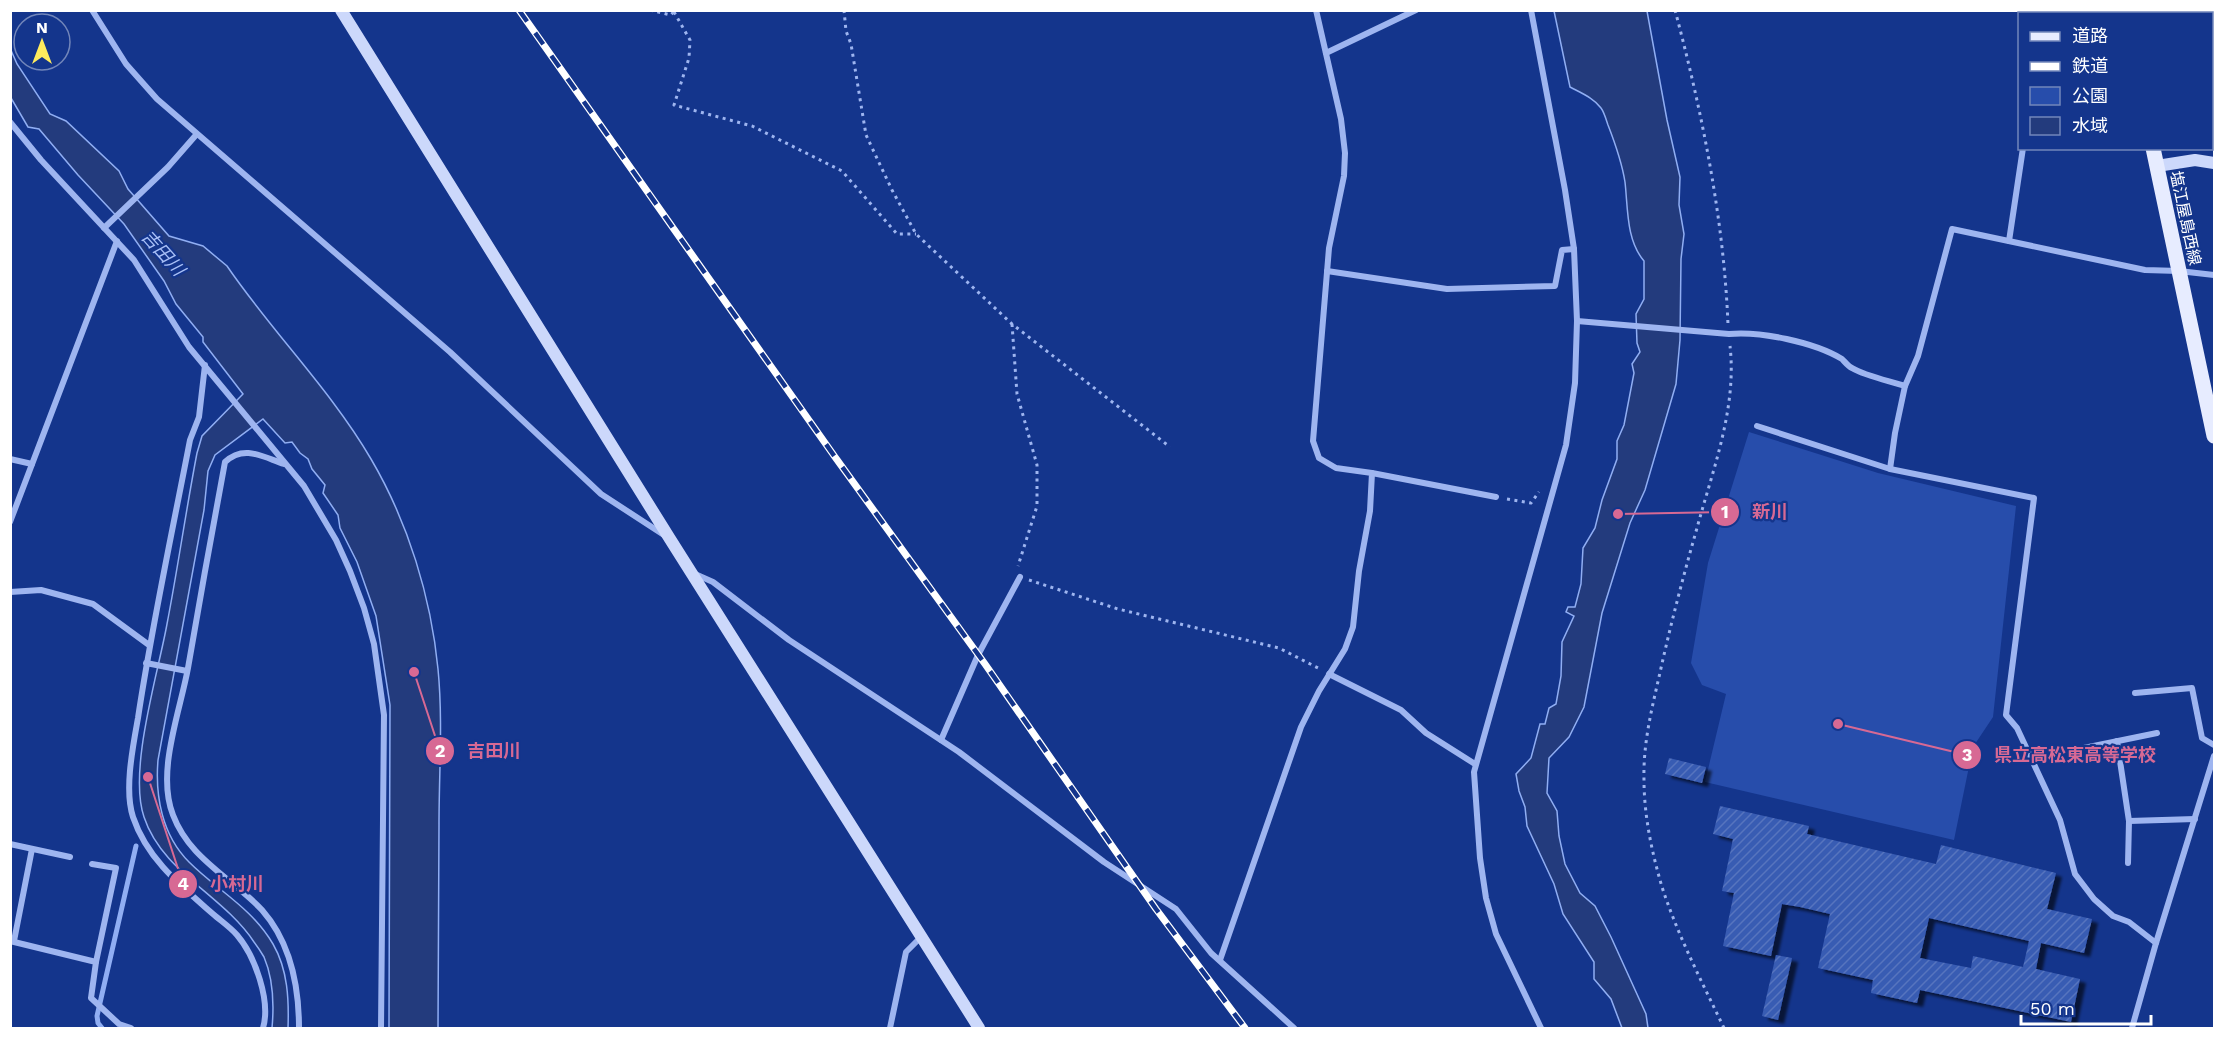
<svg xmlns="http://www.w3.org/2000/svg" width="2225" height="1039" font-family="'Work Sans','Noto Sans JP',sans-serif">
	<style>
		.green { fill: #274dab }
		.water { fill: #233b7d; stroke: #90aef3; stroke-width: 1.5 }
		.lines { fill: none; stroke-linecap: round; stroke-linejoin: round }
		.stream { stroke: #90aef3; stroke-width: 5 }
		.building { fill: url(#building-hatch); fill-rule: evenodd; filter: url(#shadow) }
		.path { stroke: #9eb5f0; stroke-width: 3; stroke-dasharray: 3 4.5; stroke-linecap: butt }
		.street { stroke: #9eb5f0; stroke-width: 6 }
		.secondary { stroke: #ccd8fb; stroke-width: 12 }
		.primary { stroke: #e7ecff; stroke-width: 15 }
		.rail-casing { stroke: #fff; stroke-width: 7 }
		.rail { stroke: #14358c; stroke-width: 4.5; stroke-dasharray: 14; stroke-linecap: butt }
		.labels { text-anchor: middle; stroke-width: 4.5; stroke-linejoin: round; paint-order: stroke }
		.street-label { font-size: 16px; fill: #fff; stroke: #14358c }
		.water-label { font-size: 18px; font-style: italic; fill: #a9c0f7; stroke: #14358c }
		.leader { fill: none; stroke: #d76994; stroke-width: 2 }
		.callout-dot { fill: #d76994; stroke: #14358c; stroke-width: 2 }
		.mark-label { font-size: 18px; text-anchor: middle; font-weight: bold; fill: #fff }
		.callout-label { font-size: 18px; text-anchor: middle; font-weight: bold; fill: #d76994; stroke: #14358c; stroke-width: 4.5; stroke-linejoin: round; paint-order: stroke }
	</style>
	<defs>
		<pattern id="building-hatch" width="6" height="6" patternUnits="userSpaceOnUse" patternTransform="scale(1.5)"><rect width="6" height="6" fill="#385bb3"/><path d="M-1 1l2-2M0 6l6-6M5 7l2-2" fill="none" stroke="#5674be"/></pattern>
		<filter id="shadow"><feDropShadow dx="6" dy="4" stdDeviation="1.5" flood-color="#0009"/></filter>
	</defs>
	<rect width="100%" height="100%" fill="#14358c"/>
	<!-- green -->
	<path class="green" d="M1749,432L1878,473L2016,506L1993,717L1973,747L1954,840L1705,782L1726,694L1702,685L1691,663L1708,563Z"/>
	<!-- water -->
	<g class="water">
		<path d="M1554,11H1647L1667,120L1680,177L1679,205L1684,234L1681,259L1680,340L1676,384L1645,490L1630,523L1602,613L1584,707L1569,737L1549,758L1547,793L1557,811L1559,836L1565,864L1580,893L1595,906L1611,937L1646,1014L1648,1028H1622L1611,999L1594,979V962L1563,914L1554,884L1527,826L1525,807L1519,791L1516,774L1531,758L1540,724H1545L1549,708L1556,704L1561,676L1562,642L1574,616L1566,612L1568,607H1575L1581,584L1583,548L1595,528L1602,500L1617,459V441L1624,425L1634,373L1632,364L1640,352L1637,343L1636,314L1644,299V261C1626,240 1628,208 1625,182C1622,163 1615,143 1608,125C1606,119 1604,112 1601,108C1594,98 1581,93 1570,87Z"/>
		<path d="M10,48L17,64L50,114L66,121L119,171L128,189L169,236L203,246L227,266C272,332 330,389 371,459C408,522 431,597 438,669C443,720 439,773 439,824C439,892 438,960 438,1028H389L390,705L376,616L357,562L340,528L338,515L323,493L325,485L312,469L308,459L300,453L292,442L285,443L263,419L215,455L208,471L204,510L158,760C155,796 162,835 189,862C218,891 251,907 273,944C288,970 289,1000 288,1028H272C274,1006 273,978 264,957C261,952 257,946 254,942C223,895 162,872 144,817C128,770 158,674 167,624C178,567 186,510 197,453L202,436L243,394L203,342V337L176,304L164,281L124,224L78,175L39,129L28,127L11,98Z"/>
	</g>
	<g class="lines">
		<!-- stream -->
		<path class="stream" d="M102,1028L98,1023L97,1016L136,846"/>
	</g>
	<!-- building -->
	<g class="building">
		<path d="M1669,758L1706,767L1702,783L1665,774Z"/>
		<path d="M1720,806L1809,826L1807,834L1936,864L1941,845L2056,873L2047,909L2092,919L2084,953L2041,943L2036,969L2080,979L2071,1022L1920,990L1917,1003L1871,993L1873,980L1818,968L1830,914L1800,907L1782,904L1771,956L1723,946L1734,893L1722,891L1733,839L1713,834ZM1929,918L2029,941L2023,967L1973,956L1971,968L1920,958Z"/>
		<path d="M1776,955L1792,958L1778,1020L1762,1016Z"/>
	</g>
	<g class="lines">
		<!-- path -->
		<g class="path">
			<path d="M650,10L671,15L675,10"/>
			<path d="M844,10L846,31L851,44L866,135L892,190L916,234L1012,324L1170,447"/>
			<path d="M1675,10C1702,112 1724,220 1728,325"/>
			<path d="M674,12L690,40L689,58L674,105L752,126L842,171L897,234H916"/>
			<path d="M1012,324L1017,394L1037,465V506L1018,566"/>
			<path d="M1507,499L1531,503L1539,492"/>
			<path d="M1029,580L1118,609L1279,648L1320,669"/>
			<path d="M1724,1028C1702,982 1678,936 1662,887C1652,853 1644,816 1644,780C1643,745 1651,712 1659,677C1670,627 1683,577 1697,528C1713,469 1737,408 1730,346"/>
		</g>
		<!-- street -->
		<g class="street">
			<path d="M92,10L126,64L157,99L450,352L601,494L664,535"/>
			<path d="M1531,10L1565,190L1574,249L1577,321L1575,383L1566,445L1474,772L1480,858L1486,898L1496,934L1541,1028"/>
			<path d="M2045,10L2057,14"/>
			<path d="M2124,11L2138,14"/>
			<path d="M2196,14L2197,10"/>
			<path d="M1326,53L1416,10"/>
			<path d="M10,122L41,160L134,260L189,347L304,486L336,540L350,571L364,608L374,644L384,715L381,1028"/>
			<path d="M104,228L168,167L196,135"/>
			<path d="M2009,241L2023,148"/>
			<path d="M1327,271L1447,289L1555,286L1562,250L1574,249"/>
			<path d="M1577,321L1729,334C1760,331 1814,342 1842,359C1845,362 1848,366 1852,368C1865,376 1890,381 1905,386"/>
			<path d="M205,365L199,417L190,440C172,533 152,625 138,718C133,746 124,790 133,817C147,859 181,886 213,914C221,921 230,927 237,935C255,956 271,1001 263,1028"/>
			<path d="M1757,426L1890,469L2034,498L2006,715L2017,728L2060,820L2075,874L2094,899L2113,916L2129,922L2156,943"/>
			<path d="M10,459L32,464"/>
			<path d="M284,464C263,457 244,444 225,462C212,531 200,599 188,668C180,712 156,772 173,815C184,844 205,861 228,880C239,889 252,899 262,910C291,943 299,986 299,1028"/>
			<path d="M1890,469L1895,433L1905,386L1918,356L1952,229L2145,270L2179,271L2214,275"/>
			<path d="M1372,473L1496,497"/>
			<path d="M10,522L117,241"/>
			<path d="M695,574L713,582L789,640L959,752L1104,862L1176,909L1211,953L1294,1028"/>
			<path d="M10,592L41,590L93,604L149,645"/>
			<path d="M146,663L187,671"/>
			<path d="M1329,674L1401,710L1426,733L1475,764"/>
			<path d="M2135,693L2192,688L2202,738L2214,745"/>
			<path d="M941,740L978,655L1020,577"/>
			<path d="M2117,741L2129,821L2128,863"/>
			<path d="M2079,749L2157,733"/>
			<path d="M2129,821L2195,819"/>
			<path d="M10,844L70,857"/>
			<path d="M92,864L116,868L96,962"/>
			<path d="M10,941L96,962L91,998L119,1024L131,1028"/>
			<path d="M14,941L32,849"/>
			<path d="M1220,960L1301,727L1319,691L1345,649L1353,627L1359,571L1370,511L1372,473L1336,468L1319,458L1313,441L1329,248L1344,176L1345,153L1341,119L1316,10"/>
			<path d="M890,1028L906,952L921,937"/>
			<path d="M2132,1028L2156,943L2214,756"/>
		</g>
		<!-- secondary -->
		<g class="secondary">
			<path d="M341,10L670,539L979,1028"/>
			<path d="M2157,166L2195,160L2214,163"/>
		</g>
		<!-- primary -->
		<g class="primary">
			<path d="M2124,10V14"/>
			<path d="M2153,148L2214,436"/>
		</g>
		<defs>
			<path id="rail" d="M519,10L835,457L985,664L1156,909L1245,1028"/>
		</defs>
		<!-- rail casing -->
		<use href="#rail" class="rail-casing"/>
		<!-- rail -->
		<use href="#rail" class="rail"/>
	</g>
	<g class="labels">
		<!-- street labels -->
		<g class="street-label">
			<text transform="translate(2186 218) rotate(78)" y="6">塩江屋島西線</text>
		</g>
		<!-- water labels -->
		<g class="water-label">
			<text transform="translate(163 253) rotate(48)" y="6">吉田川</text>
		</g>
	</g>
	<!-- callouts -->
	<path class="leader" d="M1618 514L1725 512M414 672L440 751M1838 724L1967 755M148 777L183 884"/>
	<g class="callout-dot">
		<circle cx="1618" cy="514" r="6"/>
		<circle cx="414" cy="672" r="6"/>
		<circle cx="1838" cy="724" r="6"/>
		<circle cx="148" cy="777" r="6"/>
		<circle cx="1725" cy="512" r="15"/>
		<circle cx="440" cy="751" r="15"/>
		<circle cx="1967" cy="755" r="15"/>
		<circle cx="183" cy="884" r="15"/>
	</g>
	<g class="mark-label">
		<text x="1725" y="518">1</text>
		<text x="440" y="757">2</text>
		<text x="1967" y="761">3</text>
		<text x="183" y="890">4</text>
	</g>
	<g class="callout-label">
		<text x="1770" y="518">新川</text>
		<text x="494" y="757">吉田川</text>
		<text x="2075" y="761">県立高松東高等学校</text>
		<text x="237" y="890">小村川</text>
	</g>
	<!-- border -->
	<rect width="2225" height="1039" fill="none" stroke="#ffffff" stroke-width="24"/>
	<!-- legend -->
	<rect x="2018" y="12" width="195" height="138" fill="#14358c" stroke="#7286ba" stroke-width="1.5"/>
	<rect x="2030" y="32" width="30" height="9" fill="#e7ecff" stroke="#7286ba" stroke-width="1.5"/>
	<text x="2072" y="42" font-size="18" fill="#ffffff">道路</text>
	<rect x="2030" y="62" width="30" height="9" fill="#ffffff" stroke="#7286ba" stroke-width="1.5"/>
	<text x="2072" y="72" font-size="18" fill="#ffffff">鉄道</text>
	<rect x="2030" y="87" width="30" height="18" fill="#274dab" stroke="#7286ba" stroke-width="1.5"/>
	<text x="2072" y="102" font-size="18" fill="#ffffff">公園</text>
	<rect x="2030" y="117" width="30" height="18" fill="#233b7d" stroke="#7286ba" stroke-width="1.5"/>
	<text x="2072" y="132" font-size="18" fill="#ffffff">水域</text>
	<!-- north arrow -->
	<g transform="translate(42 42)"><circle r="28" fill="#14358c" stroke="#7286ba" stroke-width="1.5"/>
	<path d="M0-4.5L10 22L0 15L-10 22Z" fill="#ffeb5d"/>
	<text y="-9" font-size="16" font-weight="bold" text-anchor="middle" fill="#ffffff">N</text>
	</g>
	<!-- scale -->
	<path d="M2021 1015v9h130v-9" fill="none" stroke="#ffffff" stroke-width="3"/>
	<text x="2030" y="1015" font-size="18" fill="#ffffff" stroke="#14358c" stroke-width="4.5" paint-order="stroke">50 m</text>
</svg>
